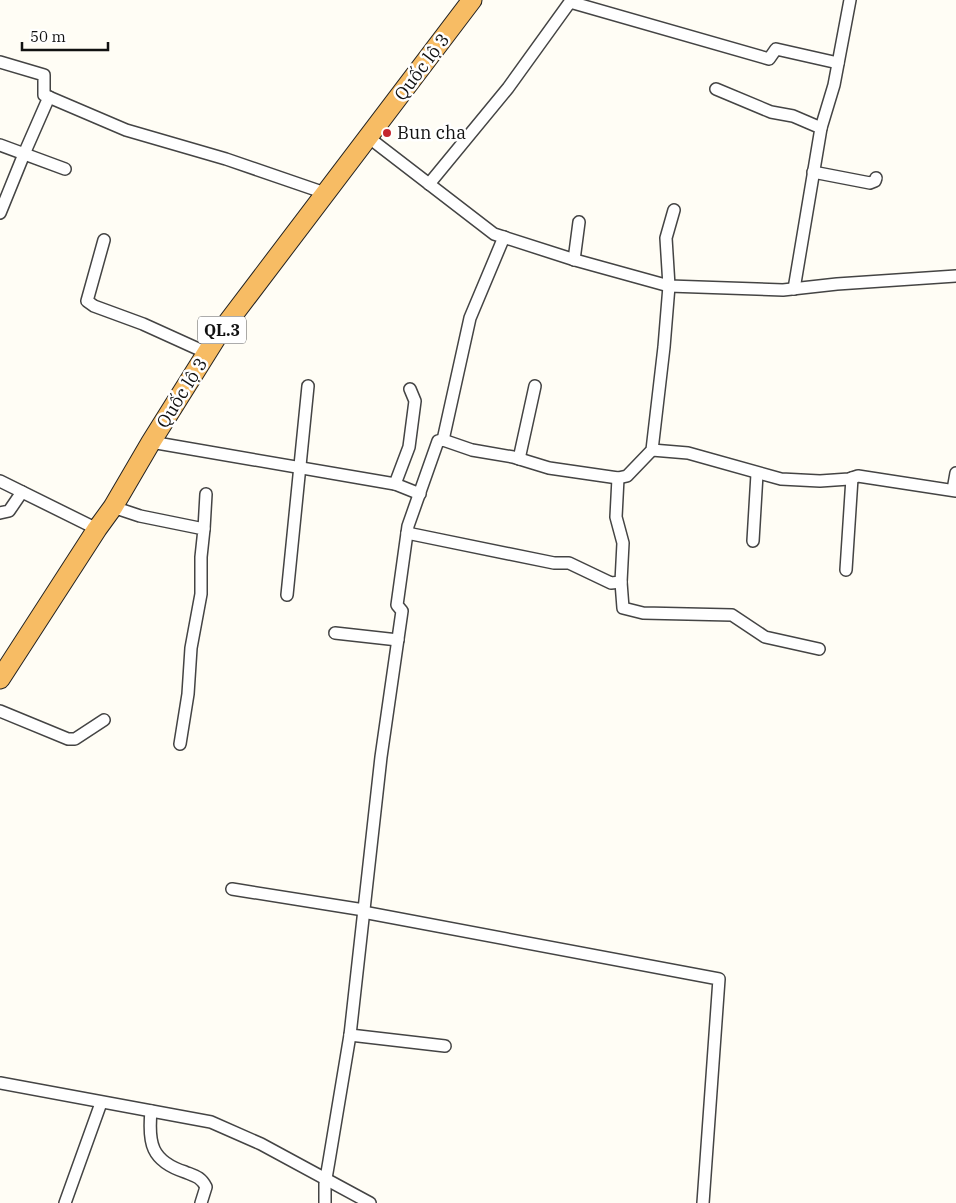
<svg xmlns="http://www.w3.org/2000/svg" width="956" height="1203" font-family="'IBM Plex Serif',serif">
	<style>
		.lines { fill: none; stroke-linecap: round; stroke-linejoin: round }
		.minor-casing { stroke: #444; stroke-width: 14 }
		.trunk-casing { stroke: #222; stroke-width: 21 }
		.minor { stroke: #fff; stroke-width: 11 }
		.trunk { stroke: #f7bc64; stroke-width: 19 }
		.poi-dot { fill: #c4262e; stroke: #fff; stroke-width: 2 }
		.labels { text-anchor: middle; stroke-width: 5; stroke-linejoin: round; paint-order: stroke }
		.shield { fill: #fff; stroke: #585858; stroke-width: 1 }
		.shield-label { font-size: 16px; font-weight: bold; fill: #111 }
		.street-label { font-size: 18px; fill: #111; stroke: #fff }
		.poi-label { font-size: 18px; fill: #111; stroke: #fff; text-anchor: start }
	</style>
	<rect width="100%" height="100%" fill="#fffdf5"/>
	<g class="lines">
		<defs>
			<g id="minor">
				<path d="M0,62L44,75V95L126,130L226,159L325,193"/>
				<path d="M716,89L771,112L793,116L821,128L794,289"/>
				<path d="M821,128L834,85L850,0"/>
				<path d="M368,137L494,234L575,260L669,286L783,290L837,284L956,276"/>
				<path d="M0,145L65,169"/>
				<path d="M813,172L870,183L875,181L876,178"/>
				<path d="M429,184L508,88L570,2L769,59L776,49L838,63"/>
				<path d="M0,213L24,154L49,97"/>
				<path d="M104,240L87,301L94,306L143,324L207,353"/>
				<path d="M574,260L579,222"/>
				<path d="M443,440L470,318L504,237"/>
				<path d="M151,442L395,484L409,447L415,401L410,389"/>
				<path d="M652,450L688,453L781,479L820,481L849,479L858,476L956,491"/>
				<path d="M519,459L535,386"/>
				<path d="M0,481L97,529"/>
				<path d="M395,484L420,494"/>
				<path d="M953,490L956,473"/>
				<path d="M113,507L140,516L204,529L201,557V594L191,648L188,694L180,744"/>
				<path d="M0,513L9,511L22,492"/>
				<path d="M204,529L206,494"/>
				<path d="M407,533L554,563H569L611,583L621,582L623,543L616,517L618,478"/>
				<path d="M753,541L757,474"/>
				<path d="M846,570L852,478"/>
				<path d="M621,582L623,608L643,613L732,615L765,637L819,649"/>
				<path d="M287,595L308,386"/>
				<path d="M335,633L398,640"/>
				<path d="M0,711L68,739H75L104,720"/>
				<path d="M232,889L364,910"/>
				<path d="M363,912L719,979L703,1203"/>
				<path d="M350,1035L445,1046"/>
				<path d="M0,1083L211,1122L261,1144L370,1203"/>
				<path d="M151,1111C148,1143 151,1161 185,1172C195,1176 201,1177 206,1187L201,1203"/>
				<path d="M65,1203L101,1103"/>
				<path d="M325,1203V1184L329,1161L350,1035L381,757L402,611L397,605L408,526L438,441L443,440L472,450L513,457L549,468L618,478L627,476L652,450L664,347L669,286L666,238L674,210"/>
			</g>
			<path id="trunk" d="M0,679L97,529L113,507L151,442L218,335L472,0"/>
		</defs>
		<!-- minor casing -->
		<use href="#minor" class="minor-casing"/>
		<!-- trunk casing -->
		<use href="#trunk" class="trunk-casing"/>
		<!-- minor -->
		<use href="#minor" class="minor"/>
		<!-- trunk -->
		<use href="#trunk" class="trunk"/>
	</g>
	<!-- markers -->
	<circle class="poi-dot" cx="387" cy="133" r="5"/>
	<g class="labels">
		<!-- shield labels -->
		<rect class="shield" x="198" y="316.5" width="48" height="27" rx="4"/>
		<g class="shield-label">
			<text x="222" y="336">QL.3</text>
		</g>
		<!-- street labels -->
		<g class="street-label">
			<text transform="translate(422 67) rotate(-53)" y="6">Quốc lộ 3</text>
			<text transform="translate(182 393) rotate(-58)" y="6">Quốc lộ 3</text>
		</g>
		<!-- poi labels -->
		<g class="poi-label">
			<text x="397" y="139">Bun cha</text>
		</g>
	</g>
	<!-- scale -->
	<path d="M22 42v8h86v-8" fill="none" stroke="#111111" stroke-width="2.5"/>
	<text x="30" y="42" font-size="15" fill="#111111" stroke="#ffffff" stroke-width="4" paint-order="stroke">50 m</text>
</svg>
